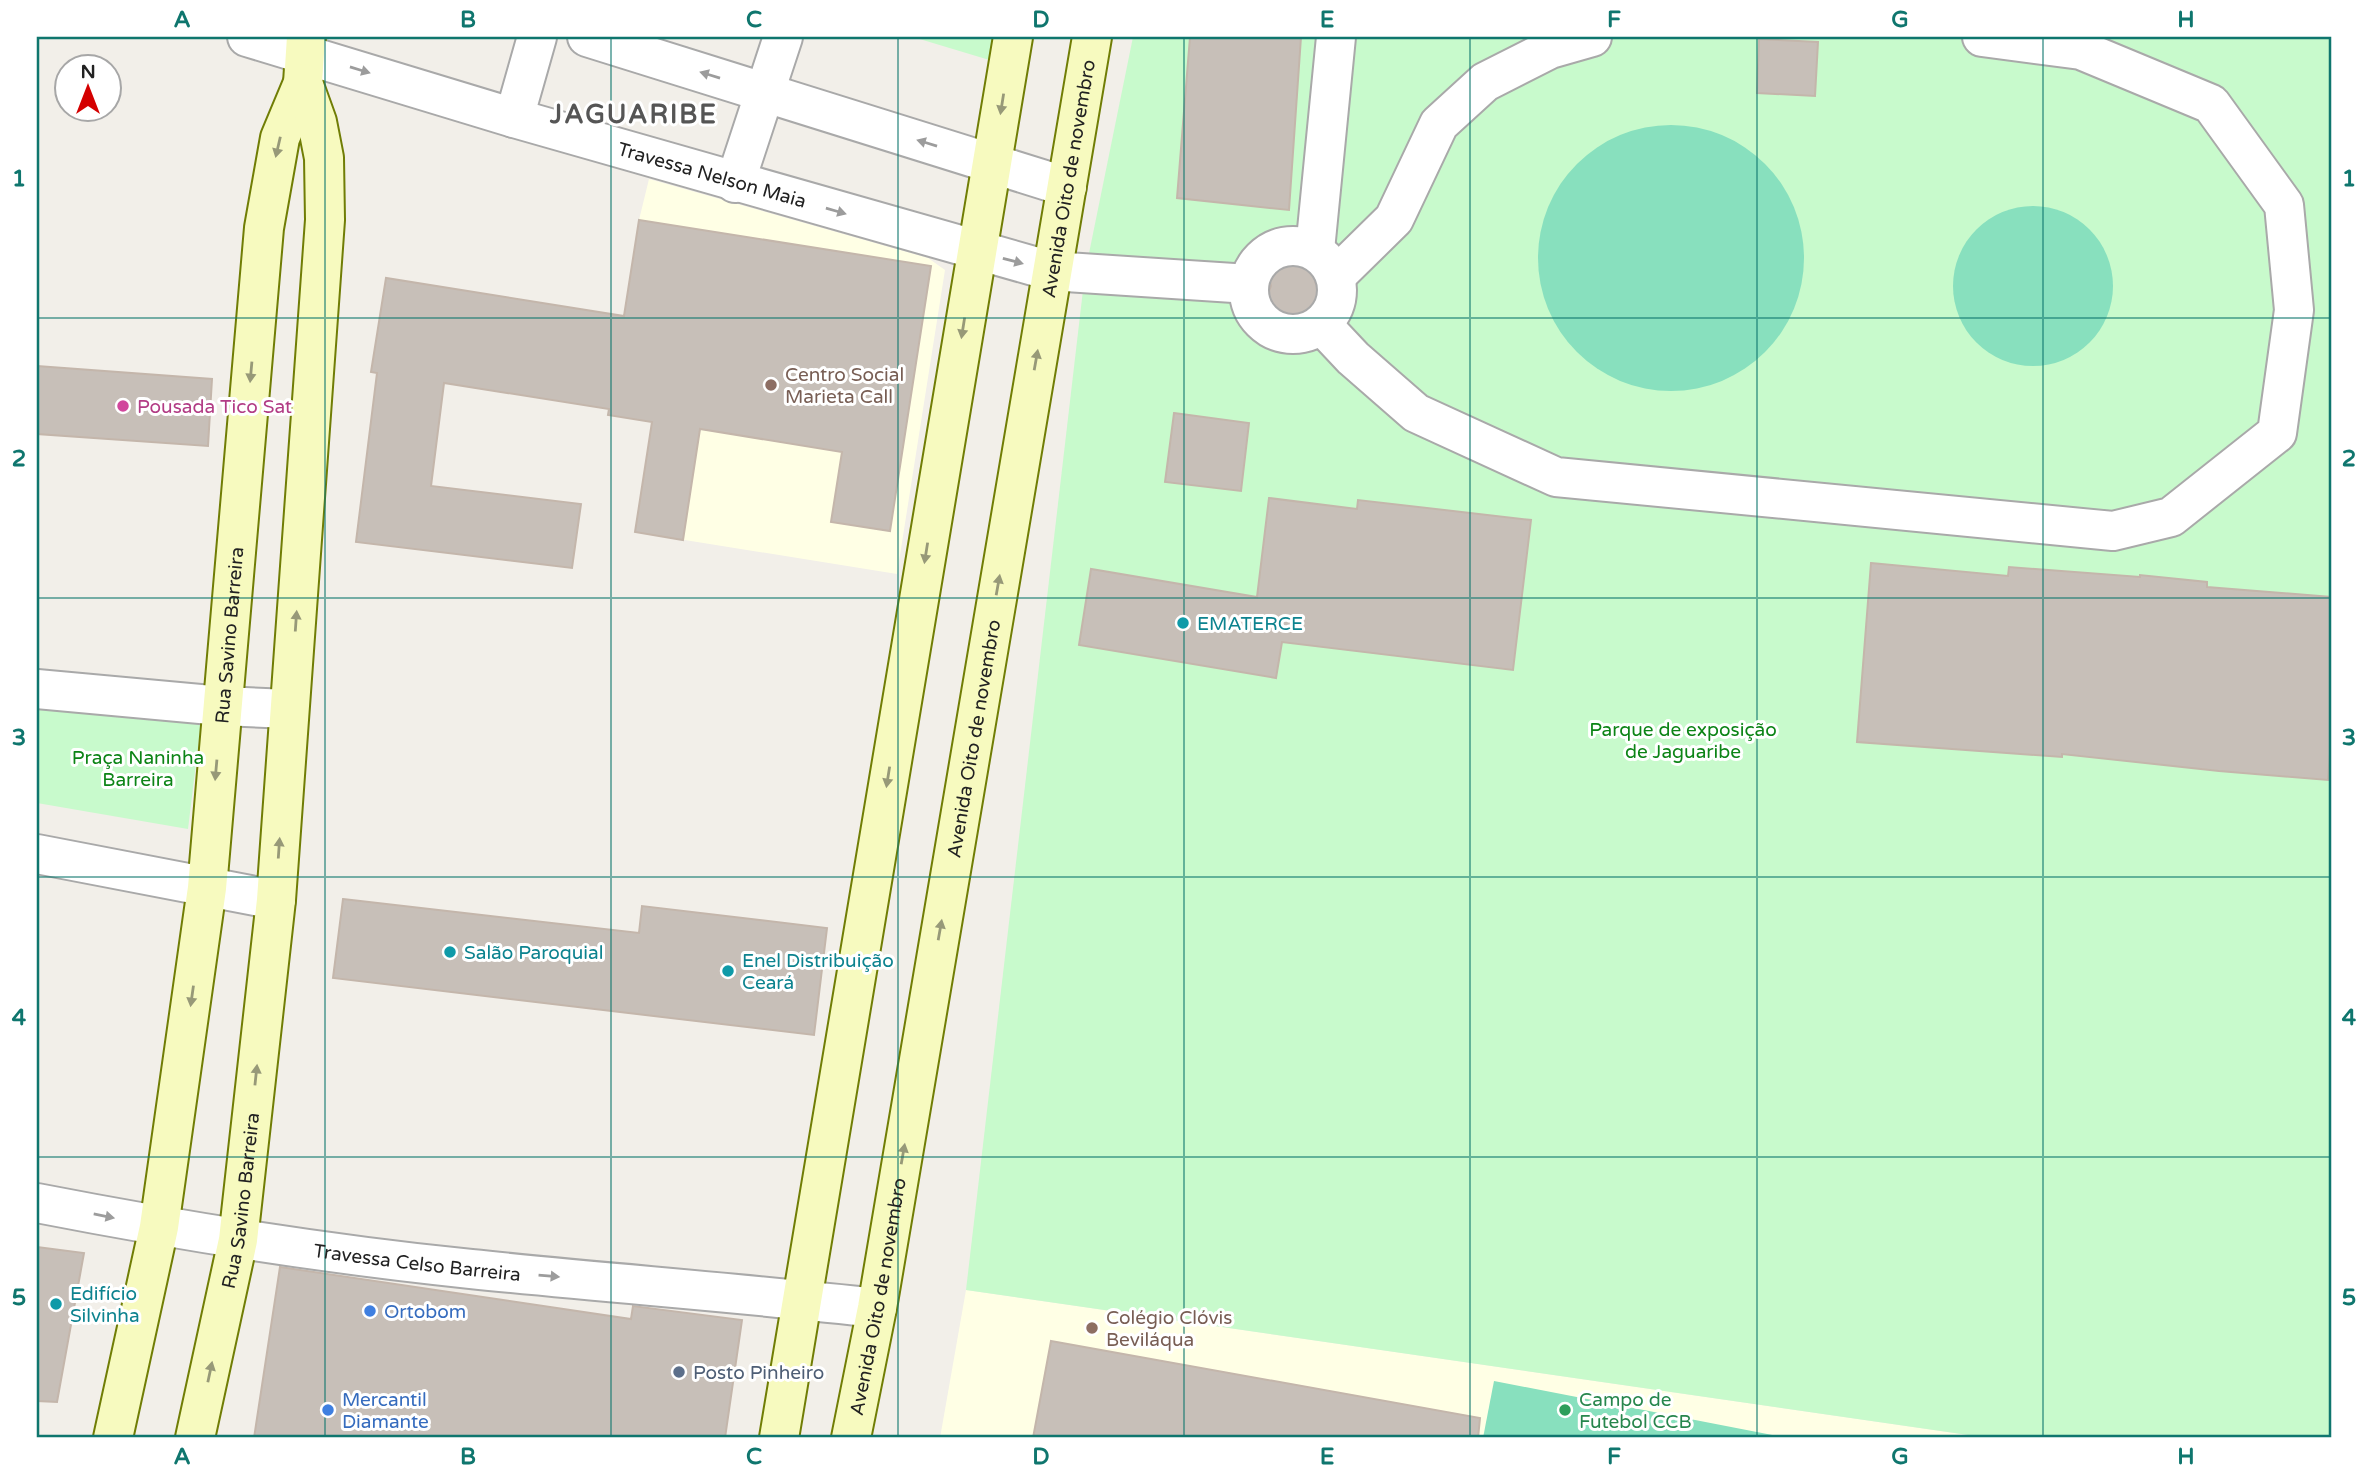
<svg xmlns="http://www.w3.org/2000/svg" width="2368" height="1475" font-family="'Varela Round',sans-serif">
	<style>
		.education { fill: #ffffe5 }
		.park { fill: #c8facc }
		.pitch { fill: #88e0be }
		.building { fill: #c7bfb8; stroke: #c4b6ab; stroke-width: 2 }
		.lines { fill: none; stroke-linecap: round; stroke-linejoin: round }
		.street-casing { stroke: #a9a9a9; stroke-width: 42 }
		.secondary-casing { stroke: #707d05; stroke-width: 42 }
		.street { stroke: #fff; stroke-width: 38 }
		.secondary { stroke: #f7fabf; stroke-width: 38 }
		.oneway { fill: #9c9c9c }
		.oneway2 { fill: #979978 }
		.grid { fill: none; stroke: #0f766e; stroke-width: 2; stroke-opacity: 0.55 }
		.education-dot { fill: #8d6e63; stroke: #fff; stroke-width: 2.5 }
		.hotel-dot { fill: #d1479c; stroke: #fff; stroke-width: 2.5 }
		.culture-dot { fill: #0f9aa8; stroke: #fff; stroke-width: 2.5 }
		.shop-dot { fill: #3f7fe0; stroke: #fff; stroke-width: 2.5 }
		.service-dot { fill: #5c6f8a; stroke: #fff; stroke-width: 2.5 }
		.leisure-dot { fill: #2e9e5b; stroke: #fff; stroke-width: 2.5 }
		.labels { text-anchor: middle; stroke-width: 6; stroke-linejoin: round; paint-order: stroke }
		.street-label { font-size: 19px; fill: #222; stroke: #fff }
		.education-label { font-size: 19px; fill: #785e54; stroke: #fff; text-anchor: start }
		.hotel-label { font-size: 19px; fill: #b23c85; stroke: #fff; text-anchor: start }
		.culture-label { font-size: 19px; fill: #0d838f; stroke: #fff; text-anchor: start }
		.park-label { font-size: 19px; fill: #0c8416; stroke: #fff }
		.shop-label { font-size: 19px; fill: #366cbe; stroke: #fff; text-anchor: start }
		.service-label { font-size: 19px; fill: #4e5e75; stroke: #fff; text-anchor: start }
		.leisure-label { font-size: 19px; fill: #27864d; stroke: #fff; text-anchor: start }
		.district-label { font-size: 26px; font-weight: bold; letter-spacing: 2px; fill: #555; stroke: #fff }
		.neatline { fill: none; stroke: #0f766e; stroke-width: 2.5 }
		.grid-label { font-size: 23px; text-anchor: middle; font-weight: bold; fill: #0f766e }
	</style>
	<rect width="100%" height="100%" fill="#f2efe9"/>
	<!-- education -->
	<g class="education">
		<path d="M649,179L928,258L945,270L897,574L635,532L652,422L608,415L639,220Z"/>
		<path d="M966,1290L1982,1437L940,1438Z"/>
	</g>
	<!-- park -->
	<g class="park">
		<path d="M913,37H1000L996,62Z"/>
		<path d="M1133,37H2331V1438H1989L966,1290L1085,273Z"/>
		<path d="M37,704L201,723L188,829L37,803Z"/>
	</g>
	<!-- pitch -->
	<g class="pitch">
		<circle cx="1671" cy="258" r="133"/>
		<circle cx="2033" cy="286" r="80"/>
		<path d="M1494,1381L1788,1438H1483Z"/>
	</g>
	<!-- building -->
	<g class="building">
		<path d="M1190,37H1301L1289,210L1177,198Z"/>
		<path d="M1759,39L1818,42L1815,96L1757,93Z"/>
		<path d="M639,220L931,266L890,531L831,522L842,452L700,429L683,540L635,532L652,422L608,415L609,409L444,383L431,486L581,504L572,568L356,542L377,373L371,372L386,278L624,316Z"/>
		<path d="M1291,248L1302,267L1315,272V282L1320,291L1327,295L1324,304H1316L1308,309L1300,321L1278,318L1269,311L1263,300L1267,296L1271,286L1267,269Z"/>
		<path d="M37,366L212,379L208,446L37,434Z"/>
		<path d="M1174,413L1249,423L1241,491L1165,482Z"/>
		<path d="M1269,498L1357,509L1358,500L1531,520L1513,670L1282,642L1276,678L1079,645L1091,569L1257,597Z"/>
		<path d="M1871,563L2008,576L2009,567L2140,577V575L2207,582V587L2331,597V740L2328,780L2219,771L2062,754V757L1857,742Z"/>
		<path d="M343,899L639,933L642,906L827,928L814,1035L333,978Z"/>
		<path d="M37,1247L84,1253L57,1402L37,1401Z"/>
		<path d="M280,1267L631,1319L633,1306L742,1320L725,1438H254Z"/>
		<path d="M1051,1341L1480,1418L1478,1438H1033Z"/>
	</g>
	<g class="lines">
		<defs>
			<g id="street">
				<path id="s1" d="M247,37L514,118L1051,271L1249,284"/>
				<path d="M587,37L1067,187"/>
				<path d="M514,118L537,37"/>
				<path d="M735,183L783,37"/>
				<circle cx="1293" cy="290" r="44"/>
				<path d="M1315,250L1336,37"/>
				<path d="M1336,276L1394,219L1439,124L1485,82L1550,49L1592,37"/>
				<path d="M1322,325L1353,358L1416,413L1556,477L2113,531L2171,517L2277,433L2294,310L2284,205L2211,104L2081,50L1982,37"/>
				<path d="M37,689L222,706L289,709"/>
				<path d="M37,854L276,900"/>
				<path id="s2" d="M37,1203C181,1231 325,1254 471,1269C606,1283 742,1293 877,1308"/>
			</g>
			<g id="secondary">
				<path id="s3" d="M113,1438L159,1227L207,888L264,228L280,138L303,83L306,37"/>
				<path id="s4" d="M195,1438L238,1240L276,900L325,220L324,158L317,122L303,83"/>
				<path d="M779,1438L1013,37"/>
				<path id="s5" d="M851,1438L877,1308L1092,37"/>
			</g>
		</defs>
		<!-- street casing -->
		<use href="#street" class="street-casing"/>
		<!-- secondary casing -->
		<use href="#secondary" class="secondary-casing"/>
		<!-- street -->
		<use href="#street" class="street"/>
		<!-- secondary -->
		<use href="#secondary" class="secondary"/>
	</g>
	<!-- one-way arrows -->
	<defs><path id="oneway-solid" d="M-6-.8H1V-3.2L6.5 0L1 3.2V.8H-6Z" transform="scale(1.75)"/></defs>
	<g class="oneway">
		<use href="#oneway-solid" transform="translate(360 70) rotate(17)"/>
		<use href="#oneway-solid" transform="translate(710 75) rotate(-163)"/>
		<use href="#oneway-solid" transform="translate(927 143) rotate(-163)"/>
		<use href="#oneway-solid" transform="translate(836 211) rotate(16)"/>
		<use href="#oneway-solid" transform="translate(1013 261) rotate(15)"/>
		<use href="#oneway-solid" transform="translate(104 1216) rotate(11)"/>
		<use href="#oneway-solid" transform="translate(549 1276) rotate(5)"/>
	</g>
	<g class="oneway2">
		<use href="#oneway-solid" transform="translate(1002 104) rotate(99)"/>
		<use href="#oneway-solid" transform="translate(278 147) rotate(103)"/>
		<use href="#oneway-solid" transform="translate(963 328) rotate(99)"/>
		<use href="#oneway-solid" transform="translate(1036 360) rotate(-80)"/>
		<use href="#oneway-solid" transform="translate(251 372) rotate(95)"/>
		<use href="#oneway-solid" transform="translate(926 553) rotate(99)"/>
		<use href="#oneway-solid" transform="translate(998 585) rotate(-80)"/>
		<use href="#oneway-solid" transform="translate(296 621) rotate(-86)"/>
		<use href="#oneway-solid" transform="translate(216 770) rotate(95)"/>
		<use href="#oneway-solid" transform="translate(888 777) rotate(99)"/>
		<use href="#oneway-solid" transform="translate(279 848) rotate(-86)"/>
		<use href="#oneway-solid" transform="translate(940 930) rotate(-80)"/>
		<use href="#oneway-solid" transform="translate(192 996) rotate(98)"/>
		<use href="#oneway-solid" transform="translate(256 1075) rotate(-84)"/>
		<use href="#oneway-solid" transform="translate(903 1154) rotate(-80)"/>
		<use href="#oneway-solid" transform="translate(210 1372) rotate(-78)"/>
	</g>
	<!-- grid -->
	<path class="grid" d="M325,37V1438M611,37V1438M898,37V1438M1184,37V1438M1470,37V1438M1757,37V1438M2043,37V1438M37,318H2331M37,598H2331M37,877H2331M37,1157H2331"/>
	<!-- markers -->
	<g class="education-dot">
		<circle cx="771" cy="385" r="7"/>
		<circle cx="1092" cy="1328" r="7"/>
	</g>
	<circle class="hotel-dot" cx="123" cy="406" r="7"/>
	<g class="culture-dot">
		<circle cx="1183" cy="623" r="7"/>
		<circle cx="450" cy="952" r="7"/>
		<circle cx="728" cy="971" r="7"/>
		<circle cx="56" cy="1304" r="7"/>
	</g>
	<g class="shop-dot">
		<circle cx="370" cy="1311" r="7"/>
		<circle cx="328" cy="1410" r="7"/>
	</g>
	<circle class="service-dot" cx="679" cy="1372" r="7"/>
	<circle class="leisure-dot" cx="1565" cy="1410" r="7"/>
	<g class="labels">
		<!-- street labels -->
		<g class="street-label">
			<text dy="7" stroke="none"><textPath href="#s1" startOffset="485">Travessa Nelson Maia</textPath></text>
			<text dy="7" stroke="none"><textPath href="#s5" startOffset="1278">Avenida Oito de novembro</textPath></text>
			<text dy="7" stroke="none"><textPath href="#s3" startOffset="812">Rua Savino Barreira</textPath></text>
			<text dy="7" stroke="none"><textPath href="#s5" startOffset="710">Avenida Oito de novembro</textPath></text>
			<text dy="7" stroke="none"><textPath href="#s4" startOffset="242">Rua Savino Barreira</textPath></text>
			<text dy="7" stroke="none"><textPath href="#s2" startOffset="385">Travessa Celso Barreira</textPath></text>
			<text dy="7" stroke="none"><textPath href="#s5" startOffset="144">Avenida Oito de novembro</textPath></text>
		</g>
		<!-- education labels -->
		<g class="education-label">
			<text x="785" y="381">Centro Social<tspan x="785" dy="22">Marieta Call</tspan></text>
			<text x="1106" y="1324">Colégio Clóvis<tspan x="1106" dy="22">Beviláqua</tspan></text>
		</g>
		<!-- hotel labels -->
		<g class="hotel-label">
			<text x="137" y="413">Pousada Tico Sat</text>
		</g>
		<!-- culture labels -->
		<g class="culture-label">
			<text x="1197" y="630">EMATERCE</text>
			<text x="464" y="959">Salão Paroquial</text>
			<text x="742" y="967">Enel Distribuição<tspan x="742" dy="22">Ceará</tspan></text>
			<text x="70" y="1300">Edifício<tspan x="70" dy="22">Silvinha</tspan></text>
		</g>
		<!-- park labels -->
		<g class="park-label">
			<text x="1683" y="736">Parque de exposição<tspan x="1683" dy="22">de Jaguaribe</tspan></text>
			<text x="138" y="764">Praça Naninha<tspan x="138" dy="22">Barreira</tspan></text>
		</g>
		<!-- shop labels -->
		<g class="shop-label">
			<text x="384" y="1318">Ortobom</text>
			<text x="342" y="1406">Mercantil<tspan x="342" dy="22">Diamante</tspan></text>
		</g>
		<!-- service labels -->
		<g class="service-label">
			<text x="693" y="1379">Posto Pinheiro</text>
		</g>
		<!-- leisure labels -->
		<g class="leisure-label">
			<text x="1579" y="1406">Campo de<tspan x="1579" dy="22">Futebol CCB</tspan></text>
		</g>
		<!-- district labels -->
		<g class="district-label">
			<text x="634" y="123">JAGUARIBE</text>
		</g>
	</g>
	<!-- border -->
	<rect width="2368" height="1475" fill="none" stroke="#ffffff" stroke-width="77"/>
	<!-- north arrow -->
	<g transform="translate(88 88)"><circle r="33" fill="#ffffff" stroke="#a7a7a7" stroke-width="2"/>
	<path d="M0-5L12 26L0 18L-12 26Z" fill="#d40000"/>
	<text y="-10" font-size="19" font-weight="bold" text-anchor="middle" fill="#222222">N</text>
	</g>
	<rect x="38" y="38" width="2292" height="1398" class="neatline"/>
	<g class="grid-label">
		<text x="182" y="27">A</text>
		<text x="468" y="27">B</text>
		<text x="754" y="27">C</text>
		<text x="1041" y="27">D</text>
		<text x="1327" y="27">E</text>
		<text x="1614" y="27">F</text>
		<text x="1900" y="27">G</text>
		<text x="2186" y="27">H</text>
		<text x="19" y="186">1</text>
		<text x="2349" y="186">1</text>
		<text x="19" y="466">2</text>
		<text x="2349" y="466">2</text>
		<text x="19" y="745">3</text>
		<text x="2349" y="745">3</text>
		<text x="19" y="1025">4</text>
		<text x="2349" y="1025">4</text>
		<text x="19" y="1305">5</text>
		<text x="2349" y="1305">5</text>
		<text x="182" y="1464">A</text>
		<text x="468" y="1464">B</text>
		<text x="754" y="1464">C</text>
		<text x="1041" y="1464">D</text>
		<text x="1327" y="1464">E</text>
		<text x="1614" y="1464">F</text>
		<text x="1900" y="1464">G</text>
		<text x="2186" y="1464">H</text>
	</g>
</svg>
